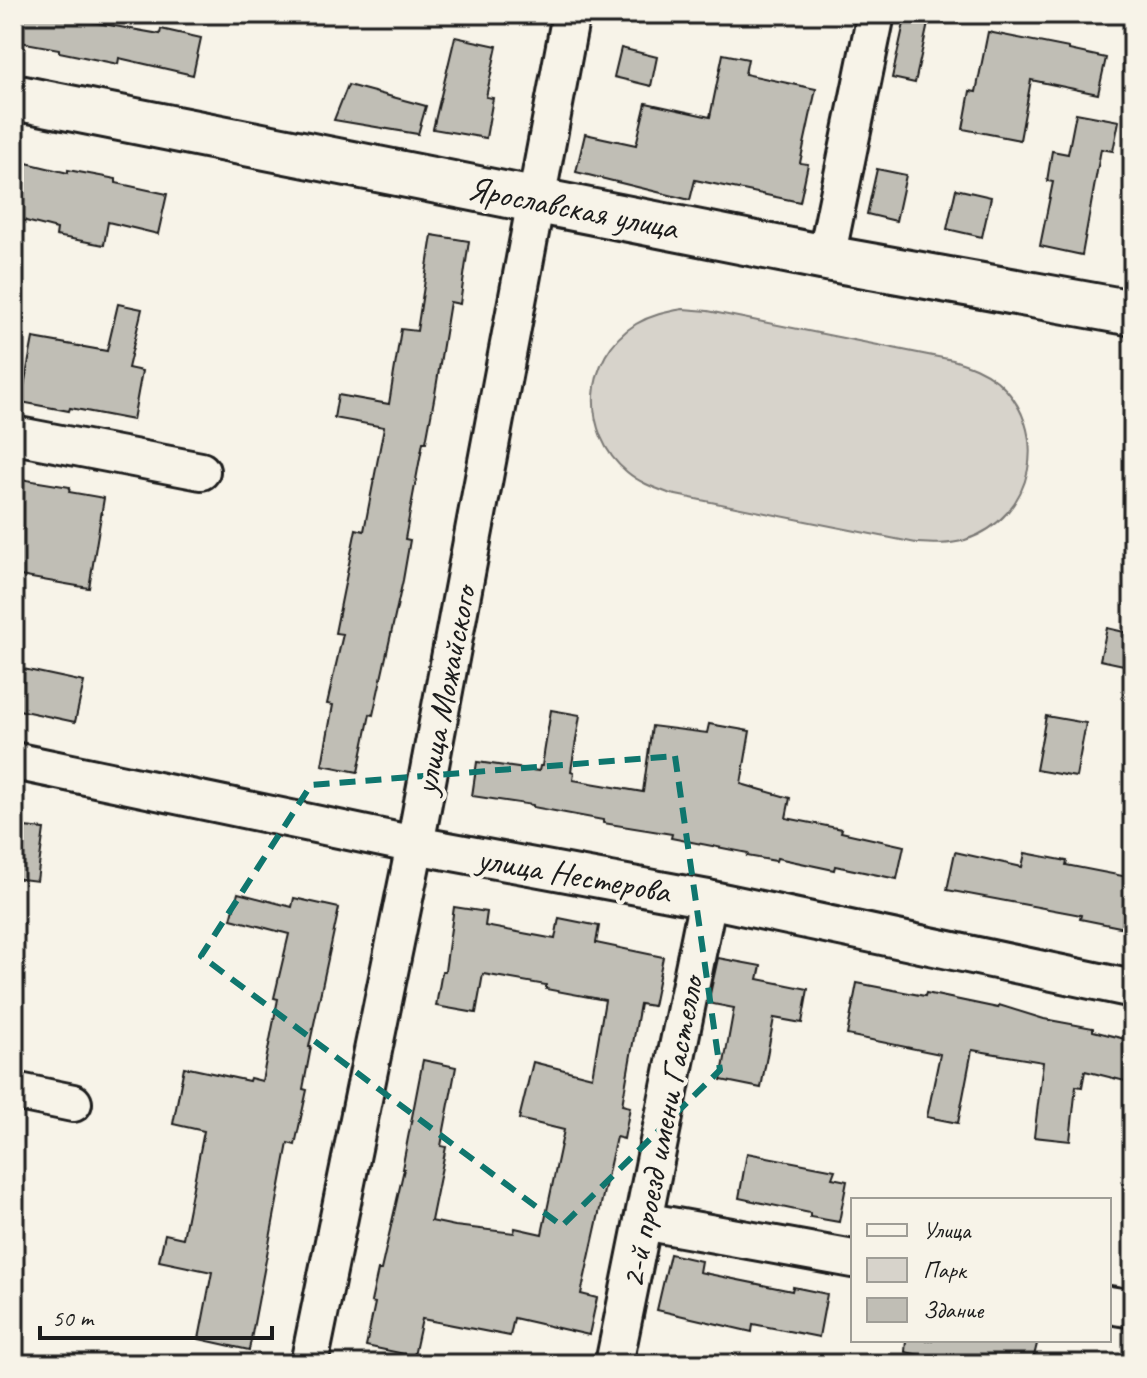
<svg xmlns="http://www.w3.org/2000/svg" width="1147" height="1378" font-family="Caveat,sans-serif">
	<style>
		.green { fill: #d7d3cb; stroke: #7a7874; stroke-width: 2 }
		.building { fill: #c0beb5; stroke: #1c1c1c; stroke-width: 2 }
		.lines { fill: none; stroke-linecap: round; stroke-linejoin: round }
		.minor-casing { stroke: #1c1c1c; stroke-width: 42 }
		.tertiary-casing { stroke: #1c1c1c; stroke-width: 50 }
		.minor { stroke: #f7f3e8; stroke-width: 36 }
		.tertiary { stroke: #f7f3e8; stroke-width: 44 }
		.marked { fill: none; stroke: #0f766e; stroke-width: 6; stroke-dasharray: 16 10; stroke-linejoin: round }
		.labels { text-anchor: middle; stroke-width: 8; stroke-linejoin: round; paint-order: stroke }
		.street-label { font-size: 34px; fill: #1c1c1c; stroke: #f7f3e8 }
	</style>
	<rect width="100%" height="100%" fill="#f7f3e8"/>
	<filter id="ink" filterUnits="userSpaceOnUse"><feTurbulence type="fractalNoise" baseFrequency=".0125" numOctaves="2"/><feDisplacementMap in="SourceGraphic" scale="16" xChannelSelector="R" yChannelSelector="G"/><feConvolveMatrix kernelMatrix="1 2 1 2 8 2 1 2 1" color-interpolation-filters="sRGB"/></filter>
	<g filter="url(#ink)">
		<!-- green -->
		<path class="green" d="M683,309L708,311L953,360C969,365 983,370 997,381C1052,428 1035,518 965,540C949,545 933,544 916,543L671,494C655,488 640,483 627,472C580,433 583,357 636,324C651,315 666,312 683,309Z"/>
		<!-- building -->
		<g class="building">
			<path d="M25,14H87L86,21L160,34L161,29L201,38L193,75L119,58L118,64L59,52V49L20,42Z"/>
			<path d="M906,14L929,19L915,83L892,78Z"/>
			<path d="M988,32L1069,48V50L1106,58L1098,94L1031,80L1020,140L963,129L970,91L976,92Z"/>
			<path d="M455,37L497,46L486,97L493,98L486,138L433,129Z"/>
			<path d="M621,48L657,57L651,86L614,77Z"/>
			<path d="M723,54L748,59L745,74L816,89L800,163L808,164L800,202L695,180L690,200L576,172L585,134L636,145L646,103L710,117Z"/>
			<path d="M348,85L426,106L418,134L334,120Z"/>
			<path d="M1076,113L1119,121L1113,151L1101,149L1082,255L1040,246L1053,182L1047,181L1052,151L1068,154Z"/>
			<path d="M14,160L68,173V170L116,179V183L167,194L158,234L108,222L104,245L56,236L57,229L14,218Z"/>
			<path d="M877,169L906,175L896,221L867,214Z"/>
			<path d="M956,189L991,197L982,237L947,229Z"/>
			<path d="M432,235L469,241L460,304L450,302L435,394L426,442H423L405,539L410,540L403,580L373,715L370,714L358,772L322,765L333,705L327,704L343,634L335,633L356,529L364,531L384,427L334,418L338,395L389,404L401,329L417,331Z"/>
			<path d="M118,304L142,309L128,368L142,371L133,420L70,408L69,411L21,402L33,338L107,351Z"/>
			<path d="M14,478L70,487L69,492L104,498L89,588L14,575Z"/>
			<path d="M1107,628L1133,634V667L1100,660Z"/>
			<path d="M14,667L84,682L75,722L14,709Z"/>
			<path d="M551,710L580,715L571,771L574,772L573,780L643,792L652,726L707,733L709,724L750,731L741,784L790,798L786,818L842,829L841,832L904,846L897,879L835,866L834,870L777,858L776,861L747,856L748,853L671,838L672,834L603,823V820L533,807V805L472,796L477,762L539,771L540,766H542Z"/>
			<path d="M1046,716L1086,723L1076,777L1036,770Z"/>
			<path d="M14,826L44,829L37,881L14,878Z"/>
			<path d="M955,852L1022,867L1025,853L1067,861L1066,865L1133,878L1125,928L1080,919L1081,915L947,890Z"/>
			<path d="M238,893L292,907L294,898L339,908L309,1047H311L303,1089L307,1090L295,1145L288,1143L249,1350L199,1339L212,1272L159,1261L165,1234L183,1238L204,1131L173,1124L184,1067L249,1081L250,1078L262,1081L278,999L274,998L289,934L231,919Z"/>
			<path d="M454,907L487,912L485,926L555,939L559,918L599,926L596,943L663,957L653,1006L640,1004L622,1105L630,1107L624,1139L616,1137L581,1294L597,1298L589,1335L514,1318L510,1336L422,1319L414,1356L366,1346L375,1303L371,1302L378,1270H381L404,1169H402L423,1060L456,1067L441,1146L446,1147L431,1221L455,1226L514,1233L515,1228L542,1234L564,1130L519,1119L533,1062L592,1077L605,1000L546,989V985L483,974L476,1013L436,1006L442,971H445Z"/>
			<path d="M718,958L761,966L758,979L808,989L802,1023L774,1018L761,1088L721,1080L734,1008L708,1003Z"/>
			<path d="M857,983L925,996L926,993L998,1008L999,1005L1044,1019L1093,1028V1031L1133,1041V1083L1085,1071L1082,1087L1076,1086L1070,1141L1034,1137L1043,1062L972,1050L958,1123L927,1117L940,1054L847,1035Z"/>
			<path d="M747,1153L835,1170L832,1178L847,1181L839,1222L810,1217V1213L739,1198Z"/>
			<path d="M670,1254L701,1261L699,1272L792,1291L793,1287L827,1294L819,1337L753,1324L752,1332L657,1310Z"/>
			<path d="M906,1340H1038L1032,1364H966L905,1352Z"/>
		</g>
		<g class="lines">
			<defs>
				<g id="minor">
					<path d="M826,258L876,14"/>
					<path d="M14,435L201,471"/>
					<path d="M14,761L415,845L708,899L1133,989"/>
					<path d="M14,1091L73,1103"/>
					<path d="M643,1221L853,1259"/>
					<path d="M1109,1305L1133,1309"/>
					<path d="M309,1364L415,845L571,14"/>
					<path d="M614,1364L708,899"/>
				</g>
				<path id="tertiary" d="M14,97L826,258L1133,313"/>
			</defs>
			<!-- minor casing -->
			<use href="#minor" class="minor-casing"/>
			<!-- tertiary casing -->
			<use href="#tertiary" class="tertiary-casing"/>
			<!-- minor -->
			<use href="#minor" class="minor"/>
			<!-- tertiary -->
			<use href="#tertiary" class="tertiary"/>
		</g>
	</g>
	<!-- marked area -->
	<path class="marked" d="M675,756L720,1070L562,1226L201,956L311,785Z"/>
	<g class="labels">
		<!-- street labels -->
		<g class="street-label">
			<text transform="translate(573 207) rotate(11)" y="12">Ярославская улица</text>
			<text transform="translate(444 690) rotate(-79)" y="12">улица Можайского</text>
			<text transform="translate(574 874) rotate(10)" y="12">улица Нестерова</text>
			<text transform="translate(661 1132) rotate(-79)" y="12">2-й проезд имени Гастелло</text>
		</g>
	</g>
	<!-- margin -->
	<rect width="1147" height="1378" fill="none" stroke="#f7f3e8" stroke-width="48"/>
	<rect x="24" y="24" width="1099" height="1330" fill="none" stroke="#1c1c1c" stroke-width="3" filter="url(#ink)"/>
	<!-- legend -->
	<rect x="851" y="1198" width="260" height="144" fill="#f7f3e8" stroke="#9f9d96" stroke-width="2"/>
	<rect x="867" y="1224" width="40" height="12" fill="#f7f3e8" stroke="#9f9d96" stroke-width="2"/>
	<text x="923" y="1238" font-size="24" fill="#1c1c1c">Улица</text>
	<rect x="867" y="1258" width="40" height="24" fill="#d7d3cb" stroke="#9f9d96" stroke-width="2"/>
	<text x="923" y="1278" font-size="24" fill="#1c1c1c">Парк</text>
	<rect x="867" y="1298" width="40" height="24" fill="#c0beb5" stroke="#9f9d96" stroke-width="2"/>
	<text x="923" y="1318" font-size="24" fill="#1c1c1c">Здание</text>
	<!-- scale -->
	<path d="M40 1326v12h232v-12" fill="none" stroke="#1c1c1c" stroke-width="4"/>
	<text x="52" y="1326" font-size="24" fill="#1c1c1c" stroke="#f7f3e8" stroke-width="6" paint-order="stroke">50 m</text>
</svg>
